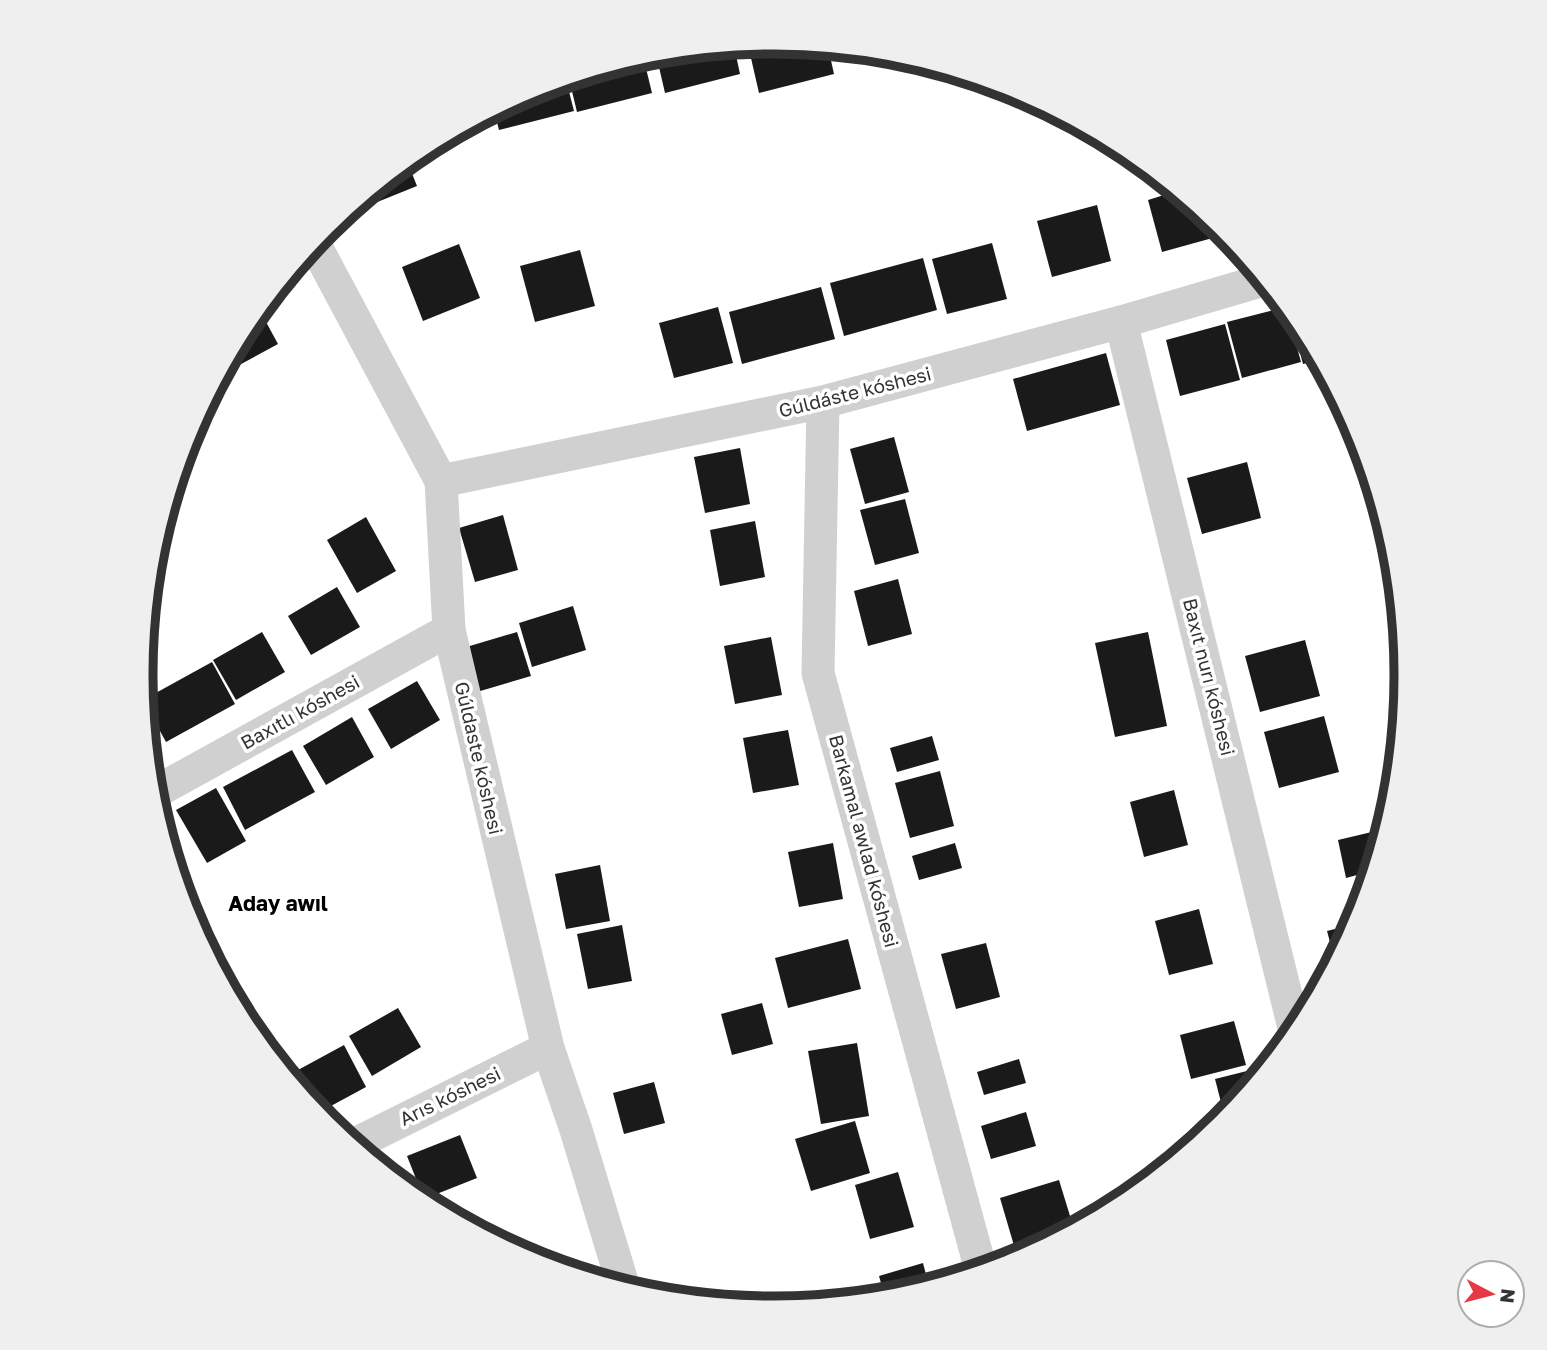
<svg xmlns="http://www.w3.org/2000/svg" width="1547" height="1350" font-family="'Golos Text',sans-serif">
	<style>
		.building { fill: #1a1a1a }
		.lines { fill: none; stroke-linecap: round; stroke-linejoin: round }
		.minor { stroke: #d0d0d0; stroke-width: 33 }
		.labels { text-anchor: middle; stroke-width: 7; stroke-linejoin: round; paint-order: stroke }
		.street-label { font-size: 19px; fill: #333; stroke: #fff }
		.neighbourhood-label { font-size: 21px; font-weight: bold; fill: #000; stroke: #fff }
		.rim { fill: none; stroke: #333; stroke-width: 9 }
	</style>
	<rect width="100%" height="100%" fill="#fff"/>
	<!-- building -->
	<g class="building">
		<path d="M774,42L828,47L834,74L759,93L748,45Z"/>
		<path d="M734,46L740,74L665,93L656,54Z"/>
		<path d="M643,56L652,93L577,112L569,79Z"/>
		<path d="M566,80L574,111L499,130L494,110L532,90Z"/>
		<path d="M407,161L417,186L360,209L357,202Z"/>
		<path d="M1177,191L1221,228L1227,234L1162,252L1148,200Z"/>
		<path d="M1097,205L1111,261L1052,277L1037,221Z"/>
		<path d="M992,243L1007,299L947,314L932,259Z"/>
		<path d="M459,244L480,298L423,321L402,267Z"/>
		<path d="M580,250L595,306L535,322L520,266Z"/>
		<path d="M923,258L937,310L844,336L830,283Z"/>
		<path d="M821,287L835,339L742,364L729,312Z"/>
		<path d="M718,307L733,363L674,378L659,323Z"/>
		<path d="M1286,307L1301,362L1242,378L1227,322Z"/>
		<path d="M259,309L278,344L219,376L247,323Z"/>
		<path d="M1289,310L1300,324L1320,360L1303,364Z"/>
		<path d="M1225,324L1240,380L1180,396L1166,340Z"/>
		<path d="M1106,353L1120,405L1027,431L1013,379Z"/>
		<path d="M894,437L909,492L865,504L850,449Z"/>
		<path d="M740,448L750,504L705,513L694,457Z"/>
		<path d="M1247,462L1261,518L1202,534L1187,478Z"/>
		<path d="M905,499L919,553L875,565L860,510Z"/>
		<path d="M503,515L518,570L475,582L459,528Z"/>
		<path d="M366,517L396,571L357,593L327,540Z"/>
		<path d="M755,521L765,577L720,586L710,530Z"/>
		<path d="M898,579L912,634L868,646L854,591Z"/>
		<path d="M337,587L360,627L311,655L288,616Z"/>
		<path d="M573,606L586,650L532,667L519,623Z"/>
		<path d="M262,632L285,672L236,700L213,660Z"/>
		<path d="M517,632L531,676L477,692L463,648Z"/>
		<path d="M1148,632L1167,726L1115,737L1095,643Z"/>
		<path d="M771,637L782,695L735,704L724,646Z"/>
		<path d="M1305,640L1320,696L1260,712L1245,656Z"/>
		<path d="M212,662L235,704L166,742L143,700Z"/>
		<path d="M417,681L440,720L391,749L368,709Z"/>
		<path d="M144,713L161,744L148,750L145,724Z"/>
		<path d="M1324,716L1339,772L1279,788L1264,732Z"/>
		<path d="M352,717L374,757L326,785L303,746Z"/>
		<path d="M788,730L799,785L753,793L743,738Z"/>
		<path d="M932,736L939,760L897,772L890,748Z"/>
		<path d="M292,750L315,792L245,830L223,787Z"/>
		<path d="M940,771L954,826L910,838L895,783Z"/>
		<path d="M216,788L246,841L207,863L176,810Z"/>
		<path d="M1174,790L1188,845L1144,857L1130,802Z"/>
		<path d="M1376,831L1380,847L1372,871L1346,878L1338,840Z"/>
		<path d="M833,843L843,899L799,907L788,852Z"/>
		<path d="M955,843L962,868L919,880L912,856Z"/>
		<path d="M600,865L610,921L566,929L555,874Z"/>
		<path d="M1199,909L1213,964L1169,975L1155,921Z"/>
		<path d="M1355,924L1340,952L1335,961L1327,931Z"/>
		<path d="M622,925L632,981L588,989L577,934Z"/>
		<path d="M848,939L861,989L788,1008L775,958Z"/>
		<path d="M986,943L1000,997L956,1009L941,954Z"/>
		<path d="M762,1003L773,1044L732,1055L721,1014Z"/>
		<path d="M398,1008L421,1047L372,1076L349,1036Z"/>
		<path d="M1234,1021L1246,1065L1191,1079L1180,1035Z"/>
		<path d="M857,1043L869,1116L821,1124L808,1051Z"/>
		<path d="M344,1045L366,1087L318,1113L287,1076Z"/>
		<path d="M1019,1059L1026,1083L984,1095L977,1072Z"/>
		<path d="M1247,1071L1251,1086L1225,1118L1215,1079Z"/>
		<path d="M654,1082L665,1123L624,1134L613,1093Z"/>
		<path d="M1026,1112L1036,1146L991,1159L981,1126Z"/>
		<path d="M855,1121L870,1173L811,1191L795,1139Z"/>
		<path d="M460,1135L477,1178L424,1199L407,1156Z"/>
		<path d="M898,1172L914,1227L870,1239L855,1185Z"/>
		<path d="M1059,1180L1074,1229L1060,1236L1015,1249L1000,1198Z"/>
		<path d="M923,1263L929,1286L897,1296L885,1297L879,1276Z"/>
	</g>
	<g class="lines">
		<!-- minor -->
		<g class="minor">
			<path d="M314,243L441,481L449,630L548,1048L576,1130L624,1288"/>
			<path d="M1121,322L1295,1032"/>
			<path d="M823,402L818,673L981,1270"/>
			<path d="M441,481L823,402L1121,322L1264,280"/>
			<path d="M152,794L449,630"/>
			<path d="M353,1145L548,1048"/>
		</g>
	</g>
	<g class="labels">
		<!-- street labels -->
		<g class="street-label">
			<text transform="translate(855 392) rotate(-14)" y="7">Gúldáste kóshesi</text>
			<text transform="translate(1209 677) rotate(76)" y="7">Baxıt nurı kóshesi</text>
			<text transform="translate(300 712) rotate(-29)" y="7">Baxıtlı kóshesi</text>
			<text transform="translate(479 758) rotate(77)" y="7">Gúldaste kóshesi</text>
			<text transform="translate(864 841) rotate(75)" y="7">Barkamal awlad kóshesi</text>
			<text transform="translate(450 1096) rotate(-26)" y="7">Arıs kóshesi</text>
		</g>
		<!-- neighbourhood labels -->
		<g class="neighbourhood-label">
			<text x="278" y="911">Aday awıl</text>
		</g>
	</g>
	<!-- crop -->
	<path d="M0 0H1547V1350H0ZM773 54H774A620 620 0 0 1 1394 674V676A620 620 0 0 1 774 1296H773A620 620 0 0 1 153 676V674A620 620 0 0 1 773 54Z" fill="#efefef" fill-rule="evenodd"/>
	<path class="rim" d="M773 54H774A620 620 0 0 1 1394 674V676A620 620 0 0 1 774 1296H773A620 620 0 0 1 153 676V674A620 620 0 0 1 773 54Z"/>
	<!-- north arrow -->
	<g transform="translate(1491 1294) rotate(97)"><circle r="33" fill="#ffffff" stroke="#adadad" stroke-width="2"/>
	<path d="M0-5L12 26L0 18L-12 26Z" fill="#e63946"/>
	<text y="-10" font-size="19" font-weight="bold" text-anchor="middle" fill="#333333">N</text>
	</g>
</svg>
